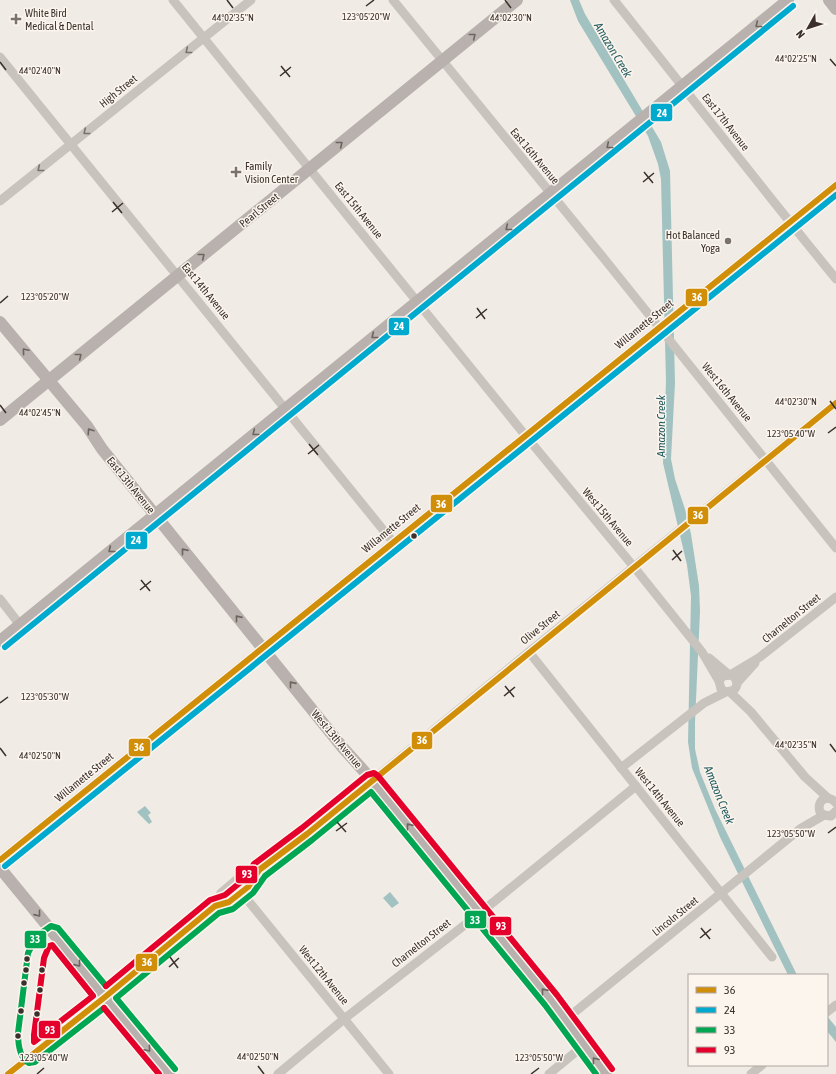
<svg xmlns="http://www.w3.org/2000/svg" width="836" height="1074" font-family="'Asap Condensed',sans-serif">
	<style>
		.water { fill: #a1c2c1 }
		.lines { fill: none; stroke-linecap: round; stroke-linejoin: round }
		.minor { stroke: #c9c3be; stroke-width: 9 }
		.major { stroke: #b8b1ad; stroke-width: 12 }
		.bus-1-casing { stroke: #fbf5ee; stroke-width: 9 }
		.bus-2-casing { stroke: #fbf5ee; stroke-width: 9 }
		.bus-3-casing { stroke: #fbf5ee; stroke-width: 9 }
		.bus-4-casing { stroke: #fbf5ee; stroke-width: 9 }
		.bus-1 { stroke: #d18e09; stroke-width: 6 }
		.bus-2 { stroke: #00a9ce; stroke-width: 6 }
		.bus-3 { stroke: #00a651; stroke-width: 6 }
		.bus-4 { stroke: #e4002b; stroke-width: 6 }
		.oneway { stroke: #6d645f }
		.oneway2 { stroke: #7b726d }
		.ticks { fill: none; stroke: #3b302b; stroke-width: 1.5 }
		.poi-dot { fill: #7a716c; stroke: #fbf5ee; stroke-width: 1.5 }
		.bus-dot { fill: #3b302b; stroke: #fbf5ee; stroke-width: 1.5 }
		.labels { text-anchor: middle; stroke-width: 3; stroke-linejoin: round; paint-order: stroke }
		.poi-label { font-size: 11px; fill: #3b302b; stroke: #fbf5ee; text-anchor: start }
		.street-label { font-size: 11px; fill: #3b302b; stroke: #fbf5ee }
		.water-label { font-size: 12px; font-style: italic; fill: #1f5a5e; stroke: #fbf5ee }
		.ticks-label { font-size: 10px; text-anchor: middle; fill: #3b302b; stroke: #fbf5ee; stroke-width: 3; stroke-linejoin: round; paint-order: stroke }
		.line-badge { stroke: #fbf5ee; stroke-width: 1.5 }
		.badge-label { font-size: 11px; text-anchor: middle; font-weight: bold; fill: #fff }
	</style>
	<rect width="100%" height="100%" fill="#f0ebe5"/>
	<!-- water -->
	<g class="water">
		<path d="M570,0H579L585,14L661,142L670,171L675,383L671,459L675,479L685,509L691,534L699,586L700,611L695,722V749L700,772L715,809L797,975H788L720,837L692,768L688,742L691,596L687,565L663,463L666,381L661,179L658,164L648,136L578,21Z"/>
		<path d="M145,806L151,813L148,815L152,822L149,824L137,812Z"/>
		<path d="M390,892L399,903L392,908L383,898Z"/>
		<path d="M827,1016L836,1027V1042L827,1031Z"/>
	</g>
	<g class="lines">
		<!-- minor -->
		<g class="minor">
			<path d="M173,0L525,435L634,567L702,652L719,681"/>
			<path d="M393,0L606,261L836,548"/>
			<path d="M614,0C688,93 761,187 836,279"/>
			<path d="M0,57L393,542"/>
			<path d="M0,201L251,0"/>
			<path d="M0,599L20,625"/>
			<path d="M529,652L772,957"/>
			<path d="M709,658L728,674"/>
			<path d="M730,675L760,657L836,597"/>
			<path d="M737,683L755,663"/>
			<path d="M730,692L751,712L805,777L828,798"/>
			<path d="M621,768L704,703L726,692L734,690C739,685 737,678 731,675L723,676L719,681L721,689L726,692"/>
			<path d="M836,803C828,793 816,800 820,812L824,815L831,816L836,811"/>
			<path d="M0,860L836,185"/>
			<path d="M241,892L389,1074"/>
			<path d="M215,906L221,893L240,877L259,871"/>
			<path d="M827,1012L836,1005"/>
			<path d="M565,1020L800,829L824,815"/>
			<path d="M8,1074L105,997L215,906L229,902L241,892L248,887L259,870L307,834L529,652L836,403"/>
			<path d="M278,1074L344,1019L480,913L636,786"/>
			<path d="M549,1074L584,1045"/>
			<path d="M751,1074L762,1065"/>
		</g>
		<!-- major -->
		<g class="major">
			<path d="M829,0L836,9"/>
			<path d="M0,322L87,426L102,449L343,748L363,770L551,1000L606,1074"/>
			<path d="M0,420L517,0"/>
			<path d="M0,641L788,0"/>
			<path d="M0,868L169,1074"/>
		</g>
		<defs>
			<g id="bus-1">
				<path d="M0,860L836,185"/>
				<path d="M8,1074L105,997L215,906L229,902L248,887L259,870L307,834L836,403"/>
			</g>
			<g id="bus-2">
				<path d="M5,647L793,6"/>
				<path d="M5,866L836,195"/>
			</g>
			<g id="bus-3">
				<path d="M104,1008L35,1062L29,1063C19,1058 18,1043 18,1033L28,953L37,936L51,926L58,928L106,986"/>
				<path d="M175,1069L116,998L219,913L233,909L253,893L265,876L312,840L371,792L545,1005L596,1074"/>
			</g>
			<g id="bus-4">
				<path d="M52,945L93,996L34,1042V1035L44,958L49,946Z"/>
				<path d="M106,986L210,900L225,895L242,881L254,864L302,828L367,775L374,773L378,776L557,995L612,1069"/>
				<path d="M104,1008L159,1074"/>
			</g>
		</defs>
		<!-- bus-1 casing -->
		<use href="#bus-1" class="bus-1-casing"/>
		<!-- bus-2 casing -->
		<use href="#bus-2" class="bus-2-casing"/>
		<!-- bus-3 casing -->
		<use href="#bus-3" class="bus-3-casing"/>
		<!-- bus-4 casing -->
		<use href="#bus-4" class="bus-4-casing"/>
		<!-- bus-1 -->
		<use href="#bus-1" class="bus-1"/>
		<!-- bus-2 -->
		<use href="#bus-2" class="bus-2"/>
		<!-- bus-3 -->
		<use href="#bus-3" class="bus-3"/>
		<!-- bus-4 -->
		<use href="#bus-4" class="bus-4"/>
	</g>
	<!-- one-way arrows -->
	<defs><path id="oneway-chevron" d="M-2-3.5L2.5 0L-2 3.5" fill="none" stroke-width="1.6" stroke-linecap="round" stroke-linejoin="round"/></defs>
	<g class="oneway">
		<use href="#oneway-chevron" transform="translate(758 25) rotate(141)"/>
		<use href="#oneway-chevron" transform="translate(473 36) rotate(-39)"/>
		<use href="#oneway-chevron" transform="translate(340 144) rotate(-39)"/>
		<use href="#oneway-chevron" transform="translate(609 146) rotate(141)"/>
		<use href="#oneway-chevron" transform="translate(508 228) rotate(141)"/>
		<use href="#oneway-chevron" transform="translate(202 256) rotate(-39)"/>
		<use href="#oneway-chevron" transform="translate(374 336) rotate(141)"/>
		<use href="#oneway-chevron" transform="translate(25 351) rotate(-130)"/>
		<use href="#oneway-chevron" transform="translate(79 356) rotate(-39)"/>
		<use href="#oneway-chevron" transform="translate(90 431) rotate(-124)"/>
		<use href="#oneway-chevron" transform="translate(255 433) rotate(141)"/>
		<use href="#oneway-chevron" transform="translate(111 550) rotate(141)"/>
		<use href="#oneway-chevron" transform="translate(184 551) rotate(-129)"/>
		<use href="#oneway-chevron" transform="translate(238 618) rotate(-129)"/>
		<use href="#oneway-chevron" transform="translate(292 684) rotate(-129)"/>
		<use href="#oneway-chevron" transform="translate(409 826) rotate(-129)"/>
		<use href="#oneway-chevron" transform="translate(38 914) rotate(51)"/>
		<use href="#oneway-chevron" transform="translate(78 964) rotate(51)"/>
		<use href="#oneway-chevron" transform="translate(544 991) rotate(-129)"/>
		<use href="#oneway-chevron" transform="translate(148 1049) rotate(50)"/>
		<use href="#oneway-chevron" transform="translate(595 1060) rotate(-127)"/>
	</g>
	<g class="oneway2">
		<use href="#oneway-chevron" transform="translate(188 51) rotate(141)"/>
		<use href="#oneway-chevron" transform="translate(86 132) rotate(141)"/>
		<use href="#oneway-chevron" transform="translate(40 169) rotate(141)"/>
	</g>
	<!-- ticks -->
	<path class="ticks" d="M227,0L233,8M505,0L511,8M366,6L374,0M830,59L836,66M0,62L6,70M281,66L290,77M280,76L291,67M644,172L653,183M643,182L654,173M113,202L122,213M112,212L123,203M0,303L8,296M477,308L485,319M476,318L487,309M830,401L836,409M0,405L6,413M828,433L836,427M309,444L318,455M308,454L319,445M673,550L681,561M672,560L682,551M141,580L150,591M140,590L151,581M505,686L514,697M504,696L515,687M0,703L8,697M830,744L836,752M0,748L6,756M337,822L346,832M336,831L347,823M828,833L836,827M701,928L710,939M700,938L711,929M170,957L178,968M169,967L179,958M258,1066L264,1074M37,1074L44,1068M531,1074L539,1068"/>
	<!-- markers -->
	<g class="poi-dot">
		<path d="M14 13h4v4h4v4h-4v4h-4v-4h-4v-4h4z"/>
		<path d="M234 166h4v4h4v4h-4v4h-4v-4h-4v-4h4z"/>
		<circle cx="728" cy="241" r="4"/>
	</g>
	<g class="bus-dot">
		<circle cx="414" cy="536" r="3.5"/>
		<circle cx="27" cy="959" r="3.5"/>
		<circle cx="26" cy="970" r="3.5"/>
		<circle cx="42" cy="970" r="3.5"/>
		<circle cx="24" cy="983" r="3.5"/>
		<circle cx="40" cy="990" r="3.5"/>
		<circle cx="21" cy="1011" r="3.5"/>
		<circle cx="37" cy="1014" r="3.5"/>
		<circle cx="18" cy="1036" r="3.5"/>
	</g>
	<g class="labels">
		<!-- poi labels -->
		<g class="poi-label">
			<text x="25" y="17">White Bird<tspan x="25" dy="13">Medical &amp; Dental</tspan></text>
			<text x="245" y="170">Family<tspan x="245" dy="13">Vision Center</tspan></text>
			<text x="720" y="239" text-anchor="end">Hot Balanced<tspan x="720" dy="13">Yoga</tspan></text>
		</g>
		<!-- street labels -->
		<g class="street-label">
			<text transform="translate(118 91) rotate(-39)" y="4">High Street</text>
			<text transform="translate(726 122) rotate(52)" y="4">East 17th Avenue</text>
			<text transform="translate(535 156) rotate(50)" y="4">East 16th Avenue</text>
			<text transform="translate(259 210) rotate(-39)" y="4">Pearl Street</text>
			<text transform="translate(359 210) rotate(51)" y="4">East 15th Avenue</text>
			<text transform="translate(206 291) rotate(51)" y="4">East 14th Avenue</text>
			<text transform="translate(644 324) rotate(-39)" y="4">Willamette Street</text>
			<text transform="translate(727 392) rotate(51)" y="4">West 16th Avenue</text>
			<text transform="translate(131 485) rotate(51)" y="4">East 13th Avenue</text>
			<text transform="translate(608 517) rotate(50)" y="4">West 15th Avenue</text>
			<text transform="translate(391 528) rotate(-39)" y="4">Willamette Street</text>
			<text transform="translate(791 618) rotate(-39)" y="4">Charnelton Street</text>
			<text transform="translate(540 627) rotate(-39)" y="4">Olive Street</text>
			<text transform="translate(337 739) rotate(50)" y="4">West 13th Avenue</text>
			<text transform="translate(84 777) rotate(-39)" y="4">Willamette Street</text>
			<text transform="translate(660 797) rotate(51)" y="4">West 14th Avenue</text>
			<text transform="translate(675 916) rotate(-39)" y="4">Lincoln Street</text>
			<text transform="translate(421 943) rotate(-38)" y="4">Charnelton Street</text>
			<text transform="translate(324 975) rotate(51)" y="4">West 12th Avenue</text>
		</g>
		<!-- water labels -->
		<g class="water-label">
			<text transform="translate(613 50) rotate(59)" y="4">Amazon Creek</text>
			<text transform="translate(661 426) rotate(-90)" y="4">Amazon Creek</text>
			<text transform="translate(719 795) rotate(68)" y="4">Amazon Creek</text>
		</g>
	</g>
	<g class="ticks-label">
		<text x="366" y="20">123°05'20"W</text>
		<text x="511" y="21">44°02'30"N</text>
		<text x="233" y="21">44°02'35"N</text>
		<text x="796" y="62">44°02'25"N</text>
		<text x="40" y="74">44°02'40"N</text>
		<text x="45" y="300">123°05'20"W</text>
		<text x="796" y="405">44°02'30"N</text>
		<text x="40" y="416">44°02'45"N</text>
		<text x="791" y="437">123°05'40"W</text>
		<text x="45" y="700">123°05'30"W</text>
		<text x="796" y="748">44°02'35"N</text>
		<text x="40" y="759">44°02'50"N</text>
		<text x="791" y="837">123°05'50"W</text>
		<text x="258" y="1060">44°02'50"N</text>
		<text x="44" y="1061">123°05'40"W</text>
		<text x="539" y="1061">123°05'50"W</text>
	</g>
	<g class="line-badge">
		<rect x="650" y="103" width="23" height="19" rx="4" fill="#00a9ce"/>
		<rect x="685" y="288" width="23" height="19" rx="4" fill="#d18e09"/>
		<rect x="388" y="317" width="22" height="19" rx="4" fill="#00a9ce"/>
		<rect x="430" y="494" width="23" height="19" rx="4" fill="#d18e09"/>
		<rect x="687" y="506" width="22" height="19" rx="4" fill="#d18e09"/>
		<rect x="125" y="531" width="23" height="19" rx="4" fill="#00a9ce"/>
		<rect x="411" y="731" width="22" height="19" rx="4" fill="#d18e09"/>
		<rect x="128" y="738" width="23" height="19" rx="4" fill="#d18e09"/>
		<rect x="235" y="865" width="23" height="19" rx="4" fill="#e4002b"/>
		<rect x="464" y="910" width="23" height="19" rx="4" fill="#00a651"/>
		<rect x="489" y="916" width="23" height="20" rx="4" fill="#e4002b"/>
		<rect x="24" y="930" width="23" height="19" rx="4" fill="#00a651"/>
		<rect x="135" y="953" width="23" height="19" rx="4" fill="#d18e09"/>
		<rect x="38" y="1020" width="23" height="19" rx="4" fill="#e4002b"/>
	</g>
	<g class="badge-label">
		<text x="662" y="117">24</text>
		<text x="697" y="301">36</text>
		<text x="399" y="330">24</text>
		<text x="441" y="508">36</text>
		<text x="698" y="519">36</text>
		<text x="136" y="544">24</text>
		<text x="422" y="744">36</text>
		<text x="139" y="751">36</text>
		<text x="247" y="878">93</text>
		<text x="475" y="924">33</text>
		<text x="501" y="930">93</text>
		<text x="35" y="943">33</text>
		<text x="147" y="966">36</text>
		<text x="50" y="1034">93</text>
	</g>
	<!-- legend -->
	<rect x="688" y="974" width="140" height="92" fill="#fbf5ee" stroke="#aea6a0"/>
	<rect x="696" y="987" width="20" height="6" fill="#d18e09" stroke="#aea6a0"/>
	<text x="724" y="994" font-size="12" fill="#3b302b">36</text>
	<rect x="696" y="1007" width="20" height="6" fill="#00a9ce" stroke="#aea6a0"/>
	<text x="724" y="1014" font-size="12" fill="#3b302b">24</text>
	<rect x="696" y="1027" width="20" height="6" fill="#00a651" stroke="#aea6a0"/>
	<text x="724" y="1034" font-size="12" fill="#3b302b">33</text>
	<rect x="696" y="1047" width="20" height="6" fill="#e4002b" stroke="#aea6a0"/>
	<text x="724" y="1054" font-size="12" fill="#3b302b">93</text>
	<!-- north arrow -->
	<g transform="translate(808 28) rotate(231)" stroke="#fbf5ee" stroke-width="3" paint-order="stroke">
	<path d="M0-3L7 15L0 10L-7 15Z" fill="#3b302b"/>
	<text y="-6" font-size="11" font-weight="bold" text-anchor="middle" fill="#3b302b">N</text>
	</g>
</svg>
